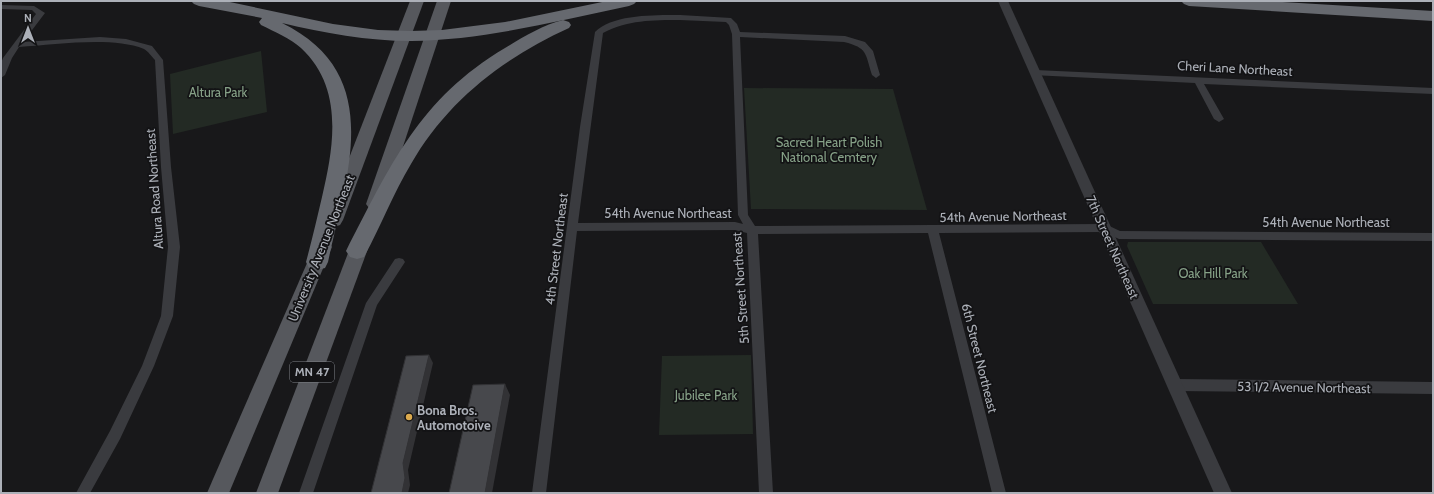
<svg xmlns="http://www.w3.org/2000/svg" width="1434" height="494" font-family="Cabin,sans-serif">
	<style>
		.green { fill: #232a24 }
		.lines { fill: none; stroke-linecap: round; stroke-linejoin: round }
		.minor { fill: #3a3b3f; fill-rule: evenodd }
		.tertiary { fill: #3a3b3f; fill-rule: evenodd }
		.primary { fill: #56585d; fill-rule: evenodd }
		.motorway { fill: #66696f; fill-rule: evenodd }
		.shaded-wall { fill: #323235 }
		.building { fill: #47484c; stroke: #323235 }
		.poi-dot { fill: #dcaa4e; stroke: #131315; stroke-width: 1.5 }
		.labels { text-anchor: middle; stroke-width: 3.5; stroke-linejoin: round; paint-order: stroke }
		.shield { fill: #131315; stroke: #7e8187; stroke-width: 1 }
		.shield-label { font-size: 12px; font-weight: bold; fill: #acb0b8 }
		.street-label { font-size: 13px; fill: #acb0b8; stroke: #131315 }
		.park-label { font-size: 13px; fill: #86a187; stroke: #131315 }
		.poi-label { font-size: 13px; font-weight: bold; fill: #acb0b8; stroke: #131315; text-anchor: start }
	</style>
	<rect width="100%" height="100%" fill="#18181a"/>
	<!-- green -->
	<g class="green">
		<path d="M261,51L267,112L173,134L170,74Z"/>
		<path d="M744,88L893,89L927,210L751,209Z"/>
		<path d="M1128,242H1261L1298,304H1153L1127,246Z"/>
		<path d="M751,355L753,434L659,435L662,356Z"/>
	</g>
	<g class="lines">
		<!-- minor -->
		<g class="minor">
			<path d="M1,5L34,6L45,13L23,42L100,37L126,39L152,46L163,60L171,167L180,247L173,316L154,366L120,439L90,493H76L110,431L142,366L161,316L168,247L161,167L155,60C152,57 148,51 144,49C111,36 55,45 19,47L12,58L5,75L1,78V63L3,58L36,14L32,10L1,9Z"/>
			<path d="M680,15L731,18L737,24L740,32L845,36L865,42L873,51L880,75L876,78L872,75C865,53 868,48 844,42L740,37L748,215L755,226L1105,224L1120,231L1433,233V241L1119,239L1104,232L939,233L1006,493H992L928,233L758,234L773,493H759L747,233L735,230L577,231L546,493H532L580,127L595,32C612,14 657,15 680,15ZM680,20L726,22L729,25L732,34L738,215L743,224L735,222L578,223L603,33C627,20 653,20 680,20Z"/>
			<path d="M1035,70L1433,88V94L1204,84L1224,119L1219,122L1214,119L1195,83L1032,75L1031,73Z"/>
			<path d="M399,258L403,259L405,262L377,305L313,493H299L366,303L395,259Z"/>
			<path d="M1176,379L1433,382V394L1176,391L1172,389L1170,385L1172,381Z"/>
		</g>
		<!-- tertiary -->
		<path class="tertiary" d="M998,1H1008L1232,493H1214Z"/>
		<!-- primary -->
		<g class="primary">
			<path d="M410,1H424L343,220L340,225L334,227L328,225L325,220Z"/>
			<path d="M437,1H451L384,204L381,208L375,210L369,208L366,204Z"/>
			<path d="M364,228L370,230L373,235L278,493H256L355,235L358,230Z"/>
			<path d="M323,240L329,242L332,247L229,493H207L314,247L317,242Z"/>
		</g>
		<!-- motorway -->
		<g class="motorway">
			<path d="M191,1H225L333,24L378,30L411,31L442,30L505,22L607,1H637L634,4L629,6C557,21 485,40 411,41C367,41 324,33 282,23C386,74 347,173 328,262L325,268L317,270L309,268L306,262C312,240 317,218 322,197C334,146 344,88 301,48C290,38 275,32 261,25L259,22L262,18L199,6L194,4Z"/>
			<path d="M1181,1H1265L1433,11V21L1189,6L1184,4Z"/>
			<path d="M563,20L569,22L571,25L569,28C503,58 447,101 411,164C393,194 381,226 364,257L357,259L350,257L346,251C390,166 419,99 505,48C523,37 543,25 563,20Z"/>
		</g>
	</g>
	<!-- shaded-wall -->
	<g class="shaded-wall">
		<path d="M429,355L433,363L408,470L410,485L408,493H402L403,463Z"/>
		<path d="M505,384L510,395L492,493H485Z"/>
	</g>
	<!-- building -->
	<g class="building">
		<path d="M429,355L403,463L405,478L402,493H371L406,356Z"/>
		<path d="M505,384L485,493H449L473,385Z"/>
	</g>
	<!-- markers -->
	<circle class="poi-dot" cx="409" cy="417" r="4"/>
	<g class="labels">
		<!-- shield labels -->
		<rect class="shield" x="290" y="362" width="44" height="20" rx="3"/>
		<g class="shield-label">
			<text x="312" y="376">MN 47</text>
		</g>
		<!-- street labels -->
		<g class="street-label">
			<text transform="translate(1235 68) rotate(3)" y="5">Cheri Lane Northeast</text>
			<text transform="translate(154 189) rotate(-94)" y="5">Altura Road Northeast</text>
			<text x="668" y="218">54th Avenue Northeast</text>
			<text transform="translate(1003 216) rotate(-1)" y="5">54th Avenue Northeast</text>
			<text x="1326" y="227">54th Avenue Northeast</text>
			<text transform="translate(1113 247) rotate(66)" y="5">7th Street Northeast</text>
			<text transform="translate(321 248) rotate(-68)" y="5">University Avenue Northeast</text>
			<text transform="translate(556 249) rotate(-83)" y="5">4th Street Northeast</text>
			<text transform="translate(740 288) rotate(-94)" y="5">5th Street Northeast</text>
			<text transform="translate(980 358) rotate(76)" y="5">6th Street Northeast</text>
			<text transform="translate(1304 387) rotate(1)" y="5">53 1/2 Avenue Northeast</text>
		</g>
		<!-- park labels -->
		<g class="park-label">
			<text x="218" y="97">Altura Park</text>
			<text x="829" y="147">Sacred Heart Polish<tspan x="829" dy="15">National Cemtery</tspan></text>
			<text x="1213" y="278">Oak Hill Park</text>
			<text x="706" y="400">Jubilee Park</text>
		</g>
		<!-- poi labels -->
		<g class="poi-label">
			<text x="417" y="415">Bona Bros.<tspan x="417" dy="15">Automotoive</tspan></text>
		</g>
	</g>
	<!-- border -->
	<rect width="1434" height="494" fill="none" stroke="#acb0b8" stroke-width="4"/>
	<!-- north arrow -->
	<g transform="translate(28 28)" stroke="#131315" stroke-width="3" paint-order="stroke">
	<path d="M0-3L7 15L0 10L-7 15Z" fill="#acb0b8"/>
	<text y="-6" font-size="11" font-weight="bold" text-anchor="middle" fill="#acb0b8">N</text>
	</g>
</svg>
